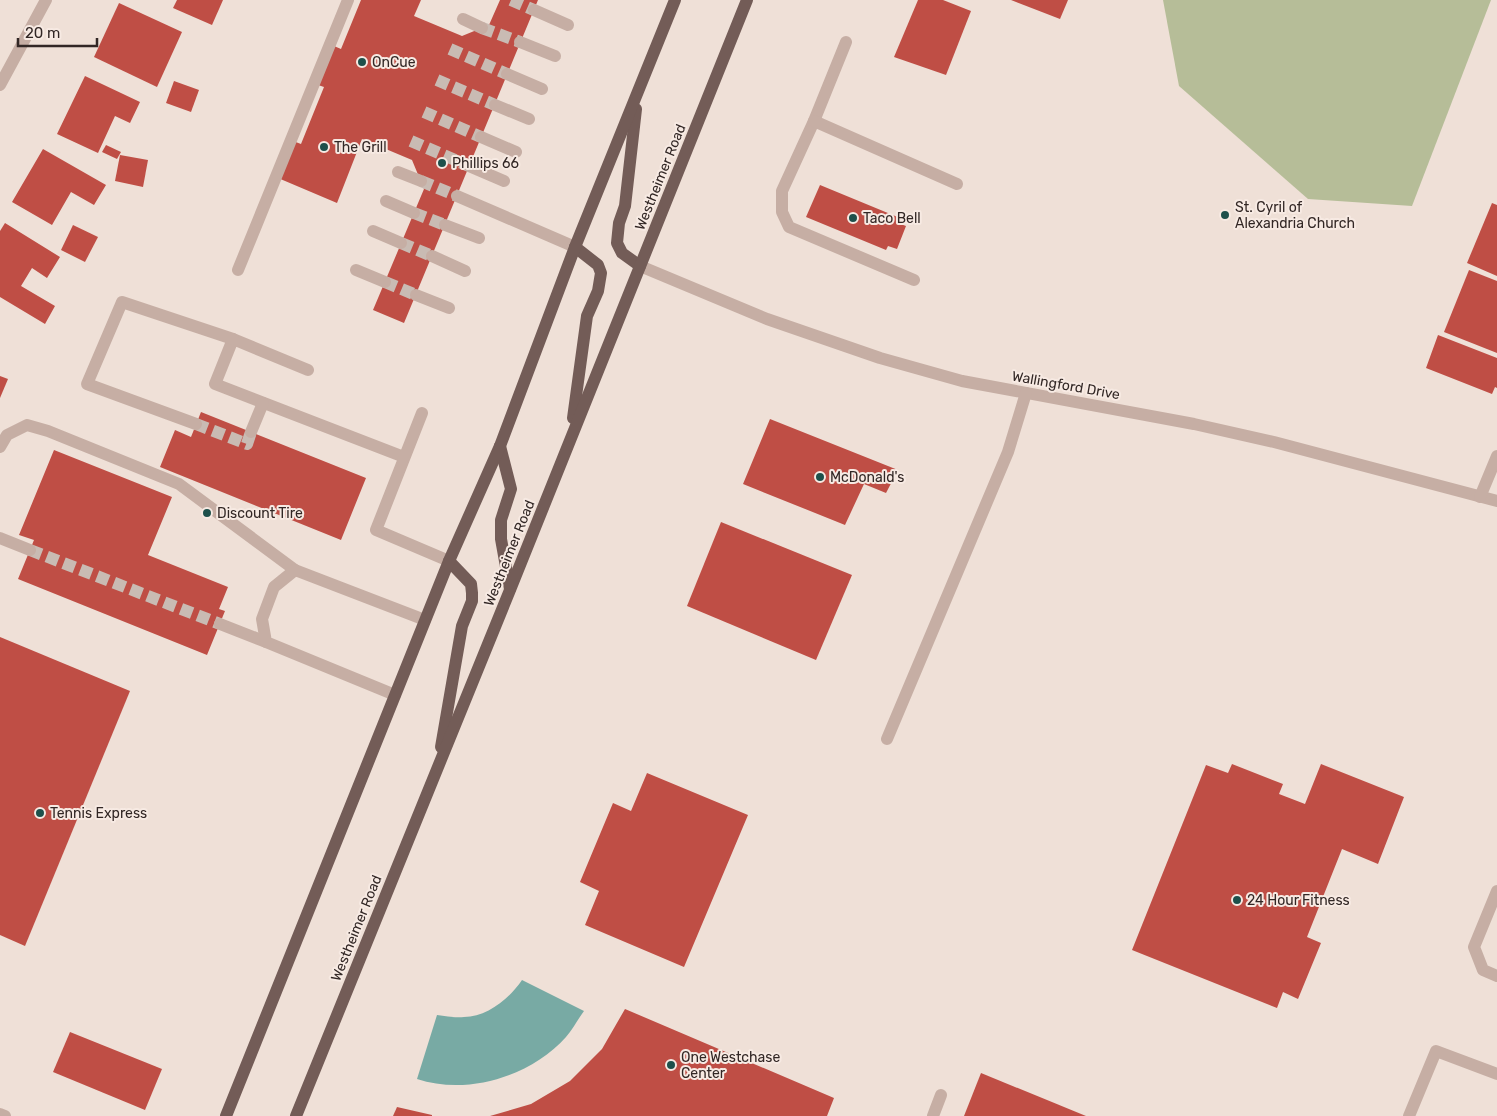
<svg xmlns="http://www.w3.org/2000/svg" width="1497" height="1116" font-family="Rubik,sans-serif">
	<style>
		.green { fill: #b6bd98 }
		.water { fill: #78aaa4 }
		.building { fill: #bf4e45 }
		.lines { fill: none; stroke-linecap: round; stroke-linejoin: round }
		.minor-tunnel { stroke: #c9bbb3; stroke-width: 12; stroke-dasharray: 12 6; stroke-linecap: butt }
		.minor { stroke: #c6aea4; stroke-width: 12 }
		.major { stroke: #735c57; stroke-width: 12 }
		.poi-dot { fill: #1e504b; stroke: #f7eae3; stroke-width: 2 }
		.labels { text-anchor: middle; stroke-width: 4; stroke-linejoin: round; paint-order: stroke }
		.poi-label { font-size: 14px; fill: #322725; stroke: #f7eae3; text-anchor: start }
		.street-label { font-size: 14px; fill: #322725; stroke: #f7eae3 }
	</style>
	<rect width="100%" height="100%" fill="#efe0d7"/>
	<!-- green -->
	<path class="green" d="M1163,0H1491L1412,206L1308,199L1179,86Z"/>
	<!-- water -->
	<path class="water" d="M522,980L584,1011C578,1019 573,1029 566,1037C531,1076 468,1096 417,1079L437,1015C446,1016 455,1018 464,1017C487,1017 510,998 522,980Z"/>
	<!-- building -->
	<g class="building">
		<path d="M177,0H223L212,25L173,8Z"/>
		<path d="M361,0H421L414,16L462,36L489,25L500,0H538L404,323L373,310L424,189L412,160L362,139L337,203L278,178L293,141L301,144L324,87L318,85L334,46L341,49Z"/>
		<path d="M918,0H943L971,11L946,75L894,57Z"/>
		<path d="M1011,0H1068L1060,19Z"/>
		<path d="M119,3L182,32L157,87L94,57Z"/>
		<path d="M85,76L140,102L130,123L115,116L98,153L57,134Z"/>
		<path d="M174,81L199,90L191,112L166,103Z"/>
		<path d="M106,145L121,152L117,159L102,152Z"/>
		<path d="M43,149L106,185L94,205L71,192L52,225L12,202Z"/>
		<path d="M120,155L148,160L143,187L115,181Z"/>
		<path d="M820,185L900,218L898,223L906,226L897,249L888,246L886,250L806,217Z"/>
		<path d="M1492,203L1497,205V276L1467,263Z"/>
		<path d="M5,223L60,257L47,278L32,268L21,286L55,306L45,324L0,297V231Z"/>
		<path d="M73,225L98,237L85,262L61,250Z"/>
		<path d="M1469,270L1497,281V353L1444,332Z"/>
		<path d="M1438,335L1497,358V388L1495,387L1492,394L1426,368Z"/>
		<path d="M0,376L8,379L0,398Z"/>
		<path d="M201,412L366,478L341,540L160,467L175,430L191,437Z"/>
		<path d="M770,419L898,470L886,493L864,484L845,525L743,484Z"/>
		<path d="M54,450L172,497L148,555L228,587L219,609L225,611L207,655L18,579L34,540L19,535Z"/>
		<path d="M721,522L852,575L816,660L687,606Z"/>
		<path d="M0,637L130,691L25,946L0,935Z"/>
		<path d="M1232,764L1283,784L1279,794L1305,804L1321,764L1404,797L1378,864L1342,849L1307,937L1321,943L1298,999L1283,992L1277,1008L1132,950L1206,765L1228,773Z"/>
		<path d="M647,773L748,815L684,967L585,925L599,891L580,882L613,803L631,811Z"/>
		<path d="M625,1009L834,1098L827,1116H490L531,1104L570,1081L602,1049Z"/>
		<path d="M70,1032L162,1069L145,1110L53,1072Z"/>
		<path d="M981,1073L1086,1116H964Z"/>
		<path d="M397,1107L432,1115V1116H393Z"/>
	</g>
	<g class="lines">
		<!-- minor-tunnel -->
		<g class="minor-tunnel">
			<path d="M511,0L534,10"/>
			<path d="M482,28L520,42"/>
			<path d="M450,49L507,74"/>
			<path d="M437,80L495,105"/>
			<path d="M424,112L481,137"/>
			<path d="M411,141L469,166"/>
			<path d="M421,181L457,196"/>
			<path d="M414,213L445,225"/>
			<path d="M401,243L432,256"/>
			<path d="M385,282L416,295"/>
			<path d="M196,424L247,444L251,432"/>
			<path d="M30,550L220,624"/>
		</g>
		<!-- minor -->
		<g class="minor">
			<path d="M534,10L568,25"/>
			<path d="M463,19L482,28"/>
			<path d="M520,42L555,56"/>
			<path d="M846,42L814,121L782,191V212L789,227L914,280"/>
			<path d="M507,74L542,89"/>
			<path d="M0,85L46,0"/>
			<path d="M495,105L529,119"/>
			<path d="M814,121L957,184"/>
			<path d="M481,137L516,152"/>
			<path d="M469,166L504,181"/>
			<path d="M398,172L421,181"/>
			<path d="M457,196L575,247"/>
			<path d="M386,201L414,213"/>
			<path d="M445,225L479,238"/>
			<path d="M373,231L401,243"/>
			<path d="M432,256L465,271"/>
			<path d="M640,266L767,319L880,358L962,381L1194,424L1274,442L1497,501"/>
			<path d="M238,270L348,0"/>
			<path d="M356,270L385,282"/>
			<path d="M416,295L449,308"/>
			<path d="M308,370L233,339L215,384L404,457"/>
			<path d="M422,413L376,530L449,561"/>
			<path d="M196,424L87,384L122,302L233,339"/>
			<path d="M251,432L263,403"/>
			<path d="M0,447L7,435L27,425L48,431L179,484L295,570"/>
			<path d="M1480,497L1497,456"/>
			<path d="M0,538L30,550"/>
			<path d="M220,624L266,642"/>
			<path d="M395,695L266,642L262,619L274,587L295,570L425,620"/>
			<path d="M887,739L1008,452L1026,393"/>
			<path d="M1497,891L1474,947L1483,970L1497,976"/>
			<path d="M0,1114L5,1116"/>
			<path d="M933,1116L941,1095"/>
			<path d="M1409,1116L1436,1051L1497,1074"/>
		</g>
		<!-- major -->
		<g class="major">
			<path d="M636,109L625,206L619,223L617,243L622,253L640,266"/>
			<path d="M573,418L587,316L598,291L601,273L598,265L575,247"/>
			<path d="M500,446L511,489L501,520V539L510,589"/>
			<path d="M441,747L462,626L472,601V593L471,584L449,561"/>
			<path d="M226,1116L449,561L500,446L575,247L675,0"/>
			<path d="M296,1116L510,590L747,0"/>
		</g>
	</g>
	<!-- markers -->
	<g class="poi-dot">
		<circle cx="362" cy="62" r="5"/>
		<circle cx="324" cy="147" r="5"/>
		<circle cx="442" cy="163" r="5"/>
		<circle cx="1225" cy="215" r="5"/>
		<circle cx="853" cy="218" r="5"/>
		<circle cx="820" cy="477" r="5"/>
		<circle cx="207" cy="513" r="5"/>
		<circle cx="40" cy="813" r="5"/>
		<circle cx="1237" cy="900" r="5"/>
		<circle cx="671" cy="1065" r="5"/>
	</g>
	<g class="labels">
		<!-- poi labels -->
		<g class="poi-label">
			<text x="372" y="67">OnCue</text>
			<text x="334" y="152">The Grill</text>
			<text x="452" y="168">Phillips 66</text>
			<text x="1235" y="212">St. Cyril of<tspan x="1235" dy="16">Alexandria Church</tspan></text>
			<text x="863" y="223">Taco Bell</text>
			<text x="830" y="482">McDonald's</text>
			<text x="217" y="518">Discount Tire</text>
			<text x="50" y="818">Tennis Express</text>
			<text x="1247" y="905">24 Hour Fitness</text>
			<text x="681" y="1062">One Westchase<tspan x="681" dy="16">Center</tspan></text>
		</g>
		<!-- street labels -->
		<g class="street-label">
			<text transform="translate(660 177) rotate(-68)" y="5">Westheimer Road</text>
			<text transform="translate(1066 385) rotate(10)" y="5">Wallingford Drive</text>
			<text transform="translate(509 553) rotate(-68)" y="5">Westheimer Road</text>
			<text transform="translate(356 928) rotate(-68)" y="5">Westheimer Road</text>
		</g>
	</g>
	<!-- scale -->
	<path d="M18 38v8h79v-8" fill="none" stroke="#322725" stroke-width="2.5"/>
	<text x="25" y="38" font-size="15" fill="#322725" stroke="#f7eae3" stroke-width="4" paint-order="stroke">20 m</text>
</svg>
